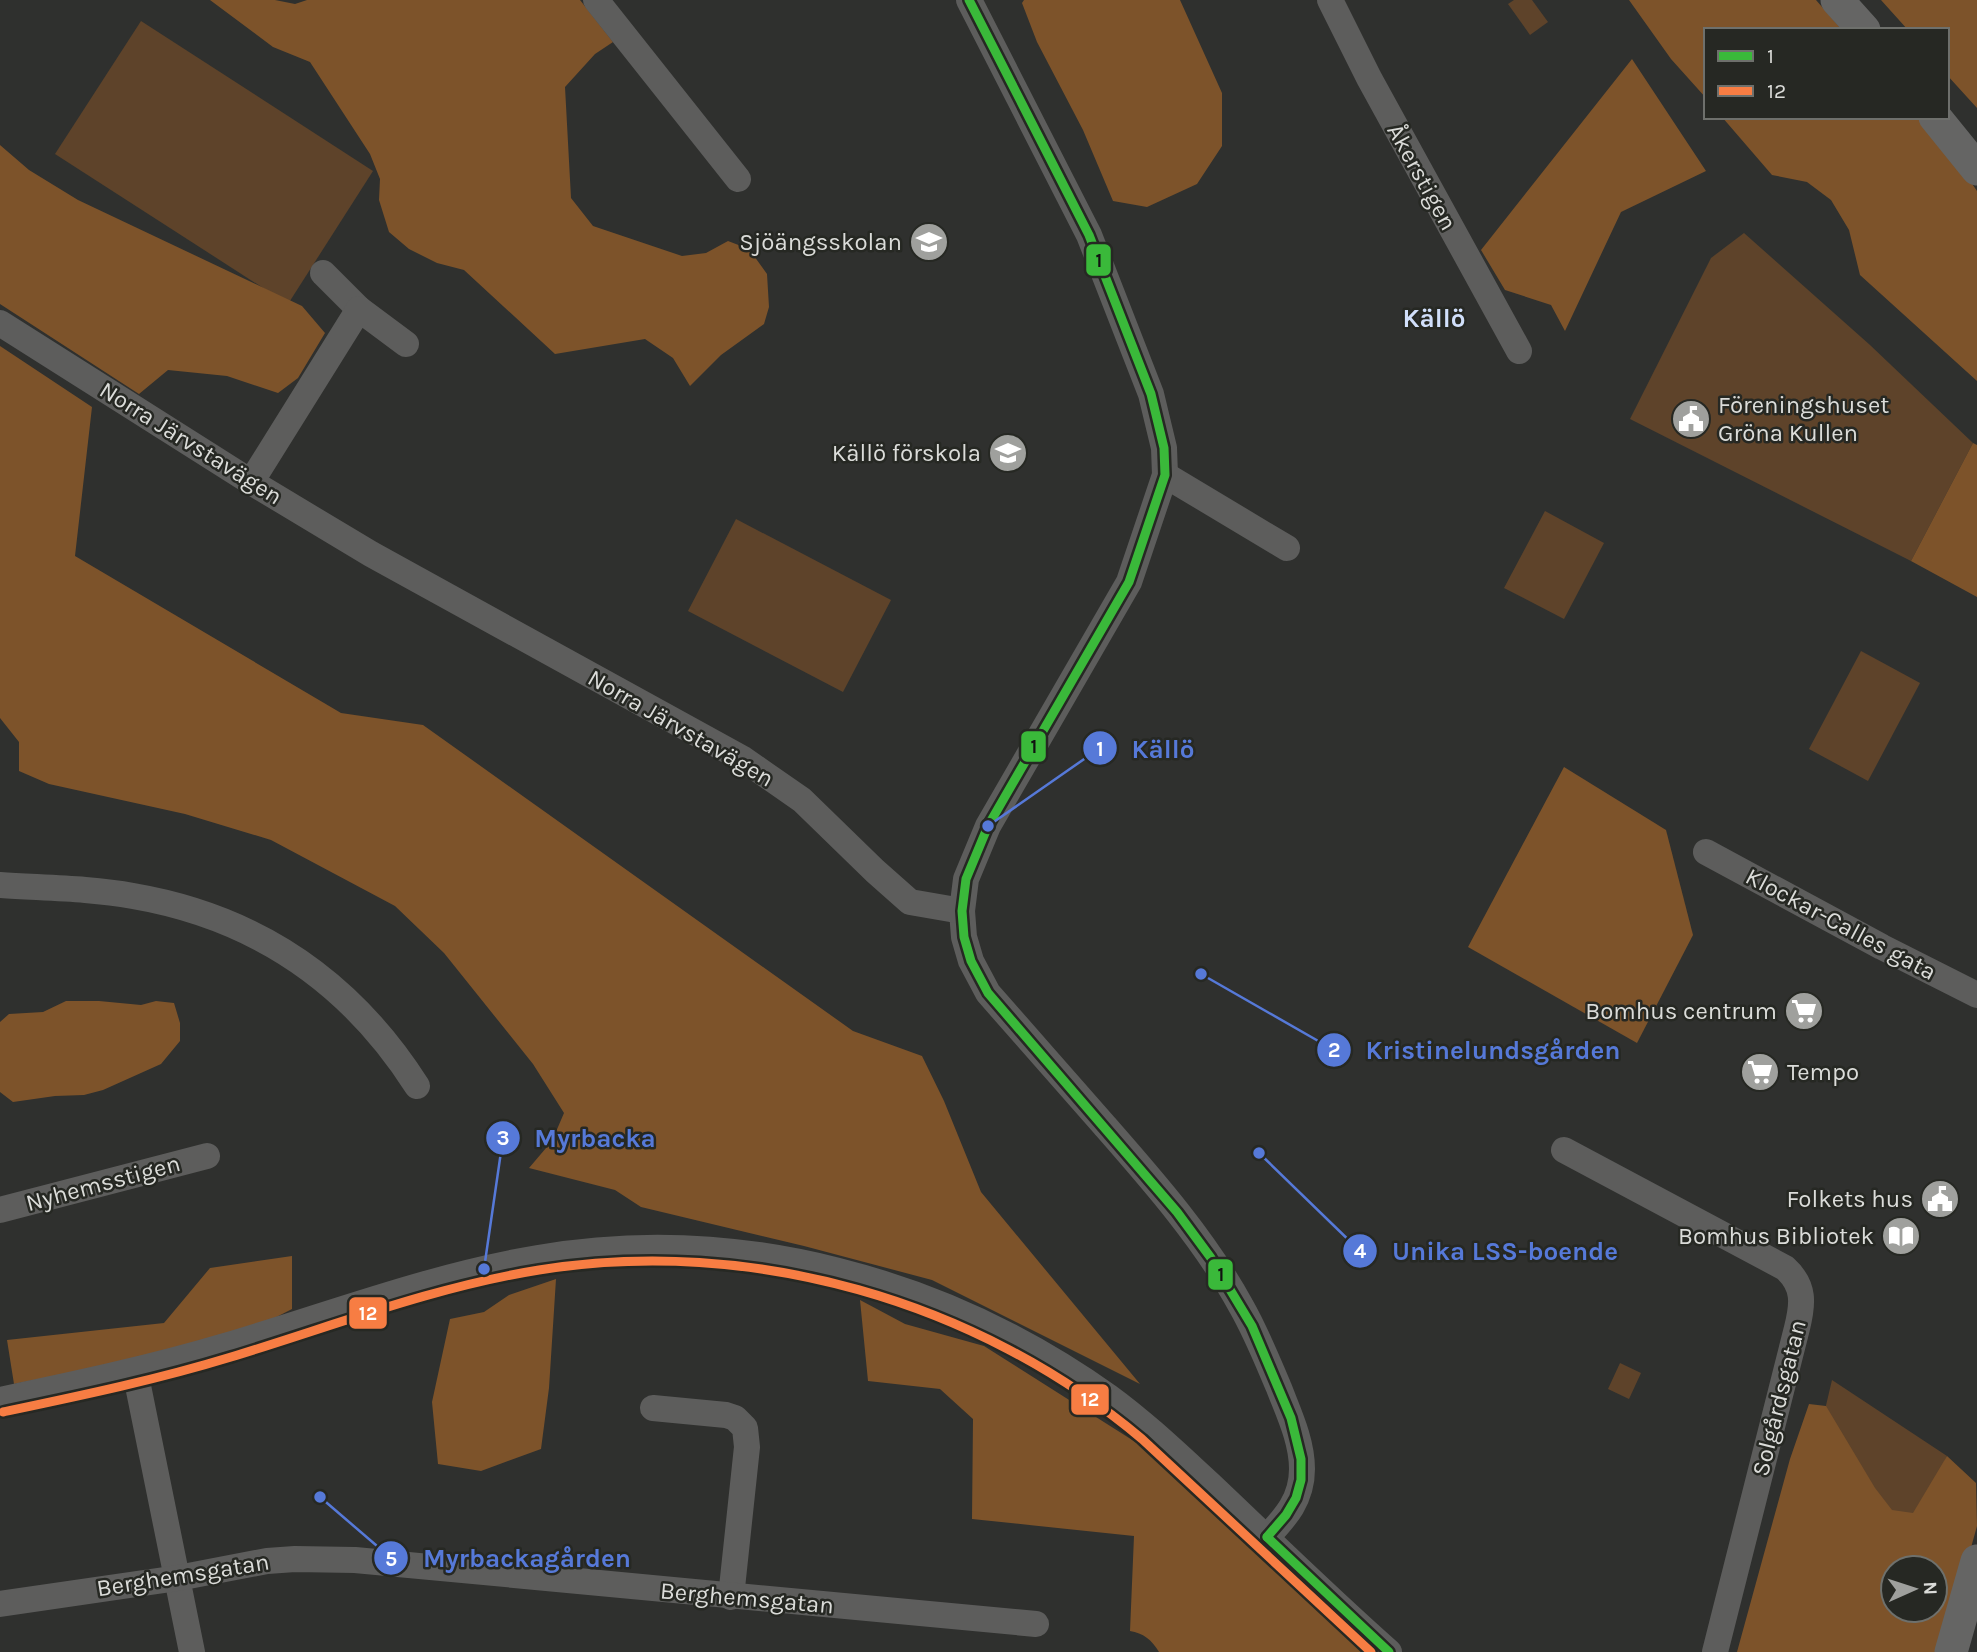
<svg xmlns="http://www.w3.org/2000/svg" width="1977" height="1652" font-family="Karla,sans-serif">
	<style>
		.green { fill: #5e432a }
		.forest { fill: #7d532a; fill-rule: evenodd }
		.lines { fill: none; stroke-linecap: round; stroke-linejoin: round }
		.minor { stroke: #5d5d5c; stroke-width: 26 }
		.major { stroke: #656564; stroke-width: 33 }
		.bus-1-casing { stroke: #262823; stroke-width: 14 }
		.bus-2-casing { stroke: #262823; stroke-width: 14 }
		.bus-1 { stroke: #3ab93a; stroke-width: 9 }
		.bus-2 { stroke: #f77d43; stroke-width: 9 }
		.labels { text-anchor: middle; stroke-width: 5; stroke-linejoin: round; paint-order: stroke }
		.street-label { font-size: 24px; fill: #dbdcd9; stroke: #262823 }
		.poi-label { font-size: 24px; fill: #dbdcd9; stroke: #262823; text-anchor: end }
		.neighbourhood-label { font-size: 26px; font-weight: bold; fill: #d1dffa; stroke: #262823 }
		.leader { fill: none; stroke: #5679d8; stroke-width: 2.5 }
		.callout-dot { fill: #5679d8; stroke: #262823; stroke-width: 2.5 }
		.mark-label { font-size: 21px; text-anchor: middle; font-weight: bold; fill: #fff }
		.callout-label { font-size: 26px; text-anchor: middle; font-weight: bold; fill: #5679d8; stroke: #262823; stroke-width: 5; stroke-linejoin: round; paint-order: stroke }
		.line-badge { stroke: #262823; stroke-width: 2.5 }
		.badge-label { font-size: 19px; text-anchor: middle; font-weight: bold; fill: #fff }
		.pale-badge-label { font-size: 19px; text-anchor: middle; font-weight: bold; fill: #111 }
	</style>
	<rect width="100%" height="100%" fill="#2f302e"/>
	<!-- green -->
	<g class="green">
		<path d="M1514,0H1532L1548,22L1530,35L1508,4Z"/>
		<path d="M141,21L373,171L288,304L55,154Z"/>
		<path d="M1744,233L1870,345L1973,443L1911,561L1630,419L1711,258Z"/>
		<path d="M1545,511L1604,543L1564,619L1504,588Z"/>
		<path d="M736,519L891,600L843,692L688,611Z"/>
		<path d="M1861,651L1920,683L1868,781L1809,749Z"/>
		<path d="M1620,1363L1641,1373L1629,1399L1608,1389Z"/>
		<path d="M1832,1380L1947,1456L1893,1568V1610L1903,1634L1781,1596Z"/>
	</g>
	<!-- forest -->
	<g class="forest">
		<path d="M210,0H275L295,4L307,0H580L613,42L595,54L565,87L571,198L593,226L682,256L706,253L728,241L749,249L767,274L769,307L764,324L721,355L690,386L673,358L645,339L555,354L464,270L437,263L409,249L389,232L379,200L380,179L370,154L310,62L273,47Z"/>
		<path d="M1024,0H1180L1222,93V146L1197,184L1147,207L1113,201L1083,130L1037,42L1022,3Z"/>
		<path d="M1629,0H1816L1842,30H1706V98L1671,59Z"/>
		<path d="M1881,0H1977V108L1947,75V30H1908Z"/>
		<path d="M1632,59L1706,171L1621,212L1565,331L1551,305L1505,290L1481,250Z"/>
		<path d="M1722,117H1917L1960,166L1977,191V381L1860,275L1849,230L1831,200L1807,182L1772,175Z"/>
		<path d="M0,145L29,170L78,200L302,306L325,333L298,378L278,393L227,376L168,370L139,394L0,304Z"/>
		<path d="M0,346L92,407L75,556L341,713L423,725L853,1031L922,1056L944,1101L981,1192L1140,1384L932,1280L804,1246L641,1207L615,1190L529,1168L552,1141L564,1113L533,1064L444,953L395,906L271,840L185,814L49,784L19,771V742L0,718Z"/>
		<path d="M1973,443L1977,445V597L1911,561Z"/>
		<path d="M1564,767L1666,830L1693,935L1637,1043L1468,947Z"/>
		<path d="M66,1001H99L141,1005L156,1001L174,1003L180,1023V1041L161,1064L103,1090L84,1095L55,1096L13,1102L0,1092V1022L9,1014L43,1012Z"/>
		<path d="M292,1256V1309L251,1330L141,1359L14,1384L7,1340L164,1323L210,1268Z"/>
		<path d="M556,1279L549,1388L541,1449L481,1471L438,1464L432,1402L450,1319L484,1312L509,1295Z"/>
		<path d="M860,1300L905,1324L984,1346L1148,1450L1306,1592L1366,1652H1159C1152,1640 1143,1633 1130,1631L1134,1536L972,1519L973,1419L940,1389L868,1381Z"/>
		<path d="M1809,1404L1826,1406L1875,1488L1892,1510L1913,1513L1947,1456L1976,1483L1977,1526L1942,1652H1737L1790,1459ZM1893,1568H1935V1610H1893Z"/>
	</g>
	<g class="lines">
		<!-- minor -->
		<g class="minor">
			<path d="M596,0L738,179"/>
			<path d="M969,0L1089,235L1151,394L1164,448L1165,475L1129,582L988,826L966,879L962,911L964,937L971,961L988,993C1027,1037 1065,1081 1104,1125C1153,1181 1205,1240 1241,1306C1256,1332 1267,1360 1279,1388C1289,1414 1302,1441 1302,1469C1302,1499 1286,1517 1267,1537"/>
			<path d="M1330,0L1369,78L1519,351"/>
			<path d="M323,273L359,309"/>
			<path d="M0,323L251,482L371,554L743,759L802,800L875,871L910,902L962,911"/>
			<path d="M1165,475L1287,548"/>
			<path d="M251,482L359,309L406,344"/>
			<path d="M1706,852L1882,947L1977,995"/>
			<path d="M0,885C44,888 90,888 133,896C256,917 350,981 417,1086"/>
			<path d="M1564,1150L1785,1268C1805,1286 1803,1304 1797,1328L1715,1652"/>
			<path d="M0,1210L207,1156"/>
			<path d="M135,1371L192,1652"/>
			<path d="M0,1400C76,1384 151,1368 225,1346C329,1315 431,1276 538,1258C738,1223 945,1280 1109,1397C1146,1424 1180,1457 1214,1488C1272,1543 1329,1599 1389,1652"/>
			<path d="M653,1408L726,1415L735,1418L745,1428L747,1447L731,1597"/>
			<path d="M0,1604L178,1578L267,1561L295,1559L355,1560L1036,1624"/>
		</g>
		<!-- major -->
		<g class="major">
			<path d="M1837,0L1864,30"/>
			<path d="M1935,117L1977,169"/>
			<path d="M1951,1652L1977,1561"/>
		</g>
		<defs>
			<g id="bus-1">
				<path d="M969,0L1089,235L1151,394L1164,448L1165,475L1129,582L988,826L966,879L962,911L964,937L971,961L988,993L1177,1212L1211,1258L1252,1326L1291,1418L1301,1459V1480L1296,1498L1286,1515L1267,1537"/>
				<path d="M1267,1537L1389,1652"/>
			</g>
			<path id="bus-2" d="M3,1412C79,1396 156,1380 231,1357C333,1326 433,1287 539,1270C751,1236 977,1300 1142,1439L1371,1652"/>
		</defs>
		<!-- bus-1 casing -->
		<use href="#bus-1" class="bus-1-casing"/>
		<!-- bus-2 casing -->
		<use href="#bus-2" class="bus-2-casing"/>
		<!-- bus-1 -->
		<use href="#bus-1" class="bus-1"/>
		<!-- bus-2 -->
		<use href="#bus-2" class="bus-2"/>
	</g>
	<!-- icons -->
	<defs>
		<symbol id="school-disc" viewBox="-11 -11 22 22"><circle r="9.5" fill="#9fa09d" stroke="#262823"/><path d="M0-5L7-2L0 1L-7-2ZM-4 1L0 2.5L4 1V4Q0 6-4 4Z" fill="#fff"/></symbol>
		<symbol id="civic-disc" viewBox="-11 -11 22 22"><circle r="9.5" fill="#9fa09d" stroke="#262823"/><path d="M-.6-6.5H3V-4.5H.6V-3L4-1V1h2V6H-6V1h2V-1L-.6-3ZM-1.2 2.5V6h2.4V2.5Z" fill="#fff"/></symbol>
		<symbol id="supermarket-disc" viewBox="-11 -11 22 22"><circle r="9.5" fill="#9fa09d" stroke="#262823"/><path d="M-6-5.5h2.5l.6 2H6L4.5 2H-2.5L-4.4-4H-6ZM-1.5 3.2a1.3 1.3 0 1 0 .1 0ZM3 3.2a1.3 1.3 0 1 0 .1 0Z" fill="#fff"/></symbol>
		<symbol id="library-disc" viewBox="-11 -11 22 22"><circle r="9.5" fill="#9fa09d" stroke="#262823"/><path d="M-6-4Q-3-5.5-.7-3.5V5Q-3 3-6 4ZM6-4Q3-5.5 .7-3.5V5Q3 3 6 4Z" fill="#fff"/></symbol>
	</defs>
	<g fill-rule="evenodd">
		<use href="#school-disc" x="907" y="220" width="44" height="44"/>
		<use href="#civic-disc" x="1669" y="397" width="44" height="44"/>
		<use href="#school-disc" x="986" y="431" width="44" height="44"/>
		<use href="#supermarket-disc" x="1782" y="989" width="44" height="44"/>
		<use href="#supermarket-disc" x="1738" y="1050" width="44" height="44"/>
		<use href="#civic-disc" x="1918" y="1177" width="44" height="44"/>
		<use href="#library-disc" x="1879" y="1214" width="44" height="44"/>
	</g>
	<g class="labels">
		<!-- street labels -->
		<g class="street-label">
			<text transform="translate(1422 177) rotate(61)" y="8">Åkerstigen</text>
			<text transform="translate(191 443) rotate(32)" y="8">Norra Järvstavägen</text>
			<text transform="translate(681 728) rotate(30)" y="8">Norra Järvstavägen</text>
			<text transform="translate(1841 924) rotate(28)" y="8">Klockar-Calles gata</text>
			<text transform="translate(103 1183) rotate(-15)" y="8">Nyhemsstigen</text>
			<text transform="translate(1779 1398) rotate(-76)" y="8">Solgårdsgatan</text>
			<text transform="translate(183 1575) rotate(-9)" y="8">Berghemsgatan</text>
			<text transform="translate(747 1598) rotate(5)" y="8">Berghemsgatan</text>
		</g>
		<!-- poi labels -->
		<g class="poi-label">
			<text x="902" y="250">Sjöängsskolan</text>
			<text x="1718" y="413" text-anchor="start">Föreningshuset<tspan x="1718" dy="28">Gröna Kullen</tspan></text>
			<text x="981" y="461">Källö förskola</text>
			<text x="1777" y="1019">Bomhus centrum</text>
			<text x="1787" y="1080" text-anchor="start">Tempo</text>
			<text x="1913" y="1207">Folkets hus</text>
			<text x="1874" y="1244">Bomhus Bibliotek</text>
		</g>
		<!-- neighbourhood labels -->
		<g class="neighbourhood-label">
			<text x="1434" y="327">Källö</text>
		</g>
	</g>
	<!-- callouts -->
	<path class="leader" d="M988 826L1100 748M1201 974L1334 1050M484 1269L503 1138M1259 1153L1360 1251M320 1497L391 1558"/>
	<g class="callout-dot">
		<circle cx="988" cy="826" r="7"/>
		<circle cx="1201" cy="974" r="7"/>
		<circle cx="484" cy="1269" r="7"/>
		<circle cx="1259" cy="1153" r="7"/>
		<circle cx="320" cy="1497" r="7"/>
		<circle cx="1100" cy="748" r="18"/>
		<circle cx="1334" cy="1050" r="18"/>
		<circle cx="503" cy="1138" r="18"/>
		<circle cx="1360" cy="1251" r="18"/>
		<circle cx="391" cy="1558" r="18"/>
	</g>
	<g class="mark-label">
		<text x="1100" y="756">1</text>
		<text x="1334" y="1057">2</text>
		<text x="503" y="1145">3</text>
		<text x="1360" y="1258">4</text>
		<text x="391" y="1566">5</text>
	</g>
	<g class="callout-label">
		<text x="1163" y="758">Källö</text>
		<text x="1493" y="1059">Kristinelundsgården</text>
		<text x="595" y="1147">Myrbacka</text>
		<text x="1505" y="1260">Unika LSS-boende</text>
		<text x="527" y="1567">Myrbackagården</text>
	</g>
	<g class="line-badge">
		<rect x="1085" y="243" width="27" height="34" rx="7" fill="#3ab93a"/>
		<rect x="1020" y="730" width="27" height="33" rx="7" fill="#3ab93a"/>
		<rect x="1207" y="1258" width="27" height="33" rx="7" fill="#3ab93a"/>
		<rect x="348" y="1296" width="40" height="34" rx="7" fill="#f77d43"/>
		<rect x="1070" y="1383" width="40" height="33" rx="7" fill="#f77d43"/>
	</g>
	<g class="badge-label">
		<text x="368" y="1320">12</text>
		<text x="1090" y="1406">12</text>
	</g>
	<g class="pale-badge-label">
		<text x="1099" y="267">1</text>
		<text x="1034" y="753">1</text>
		<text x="1221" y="1281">1</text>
	</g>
	<!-- legend -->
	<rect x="1704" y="28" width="245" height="91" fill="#262823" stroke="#6e706c" stroke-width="2"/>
	<rect x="1718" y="51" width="35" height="10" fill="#3ab93a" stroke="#6e706c" stroke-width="2"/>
	<text x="1767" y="63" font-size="21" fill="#dbdcd9">1</text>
	<rect x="1718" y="86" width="35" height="10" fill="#f77d43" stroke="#6e706c" stroke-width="2"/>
	<text x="1767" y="98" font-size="21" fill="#dbdcd9">12</text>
	<!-- north arrow -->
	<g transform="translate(1914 1589) rotate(87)"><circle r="33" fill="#262823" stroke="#6e706c" stroke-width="2"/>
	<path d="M0-5L12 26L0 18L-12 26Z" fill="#9fa09d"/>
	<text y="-10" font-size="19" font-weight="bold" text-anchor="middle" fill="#dbdcd9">N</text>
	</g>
</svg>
